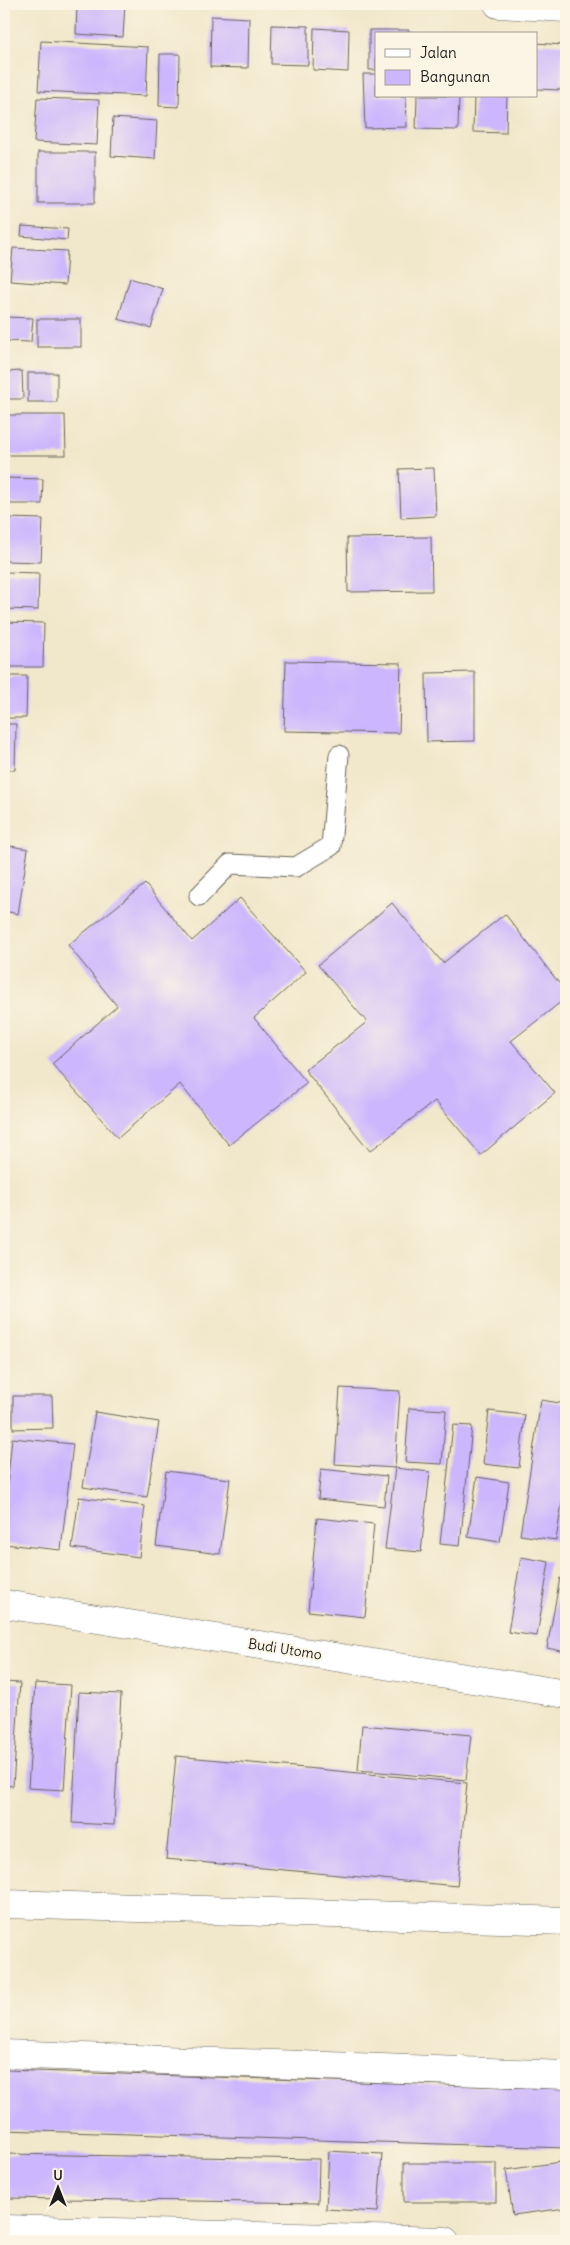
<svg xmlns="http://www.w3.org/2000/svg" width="570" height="2245" font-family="Delius,sans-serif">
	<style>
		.building { fill: #ccb6fd }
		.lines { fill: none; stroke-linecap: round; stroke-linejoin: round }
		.service-casing { stroke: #676359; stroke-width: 21 }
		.minor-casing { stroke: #676359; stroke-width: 29 }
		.tertiary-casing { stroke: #676359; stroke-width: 29 }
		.service { stroke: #fff; stroke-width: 19 }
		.minor { stroke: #fff; stroke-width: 28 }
		.tertiary { stroke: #fff; stroke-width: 28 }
		.labels { text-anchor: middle; stroke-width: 4; stroke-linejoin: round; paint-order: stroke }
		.street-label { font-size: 14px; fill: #1c1c1c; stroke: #fcf5e5 }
	</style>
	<rect width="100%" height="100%" fill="#fcf5e5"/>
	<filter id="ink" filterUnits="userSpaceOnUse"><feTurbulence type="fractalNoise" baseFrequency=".02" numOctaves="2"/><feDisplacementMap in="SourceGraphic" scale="10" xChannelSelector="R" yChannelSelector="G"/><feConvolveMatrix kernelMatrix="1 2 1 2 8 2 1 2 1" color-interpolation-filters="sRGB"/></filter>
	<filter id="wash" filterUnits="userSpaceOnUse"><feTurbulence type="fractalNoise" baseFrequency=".0096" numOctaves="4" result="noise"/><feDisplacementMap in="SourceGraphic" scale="20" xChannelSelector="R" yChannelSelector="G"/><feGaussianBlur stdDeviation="1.12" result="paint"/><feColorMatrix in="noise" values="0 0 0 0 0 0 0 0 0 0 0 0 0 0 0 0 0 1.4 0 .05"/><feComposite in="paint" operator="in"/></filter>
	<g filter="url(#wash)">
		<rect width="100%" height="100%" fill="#f1e7ca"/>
		<g id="blocks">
			<!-- building -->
			<g class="building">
				<path d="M77,4H125L123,37L76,34Z"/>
				<path d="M211,16L249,18L248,68L210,67Z"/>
				<path d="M272,25L308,26V65L271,64Z"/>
				<path d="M314,28L349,30L348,72L313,70Z"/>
				<path d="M369,30H409V34H376V70H369Z"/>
				<path d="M41,41L148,47L146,96L38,91Z"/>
				<path d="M536,43L563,45L561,90L536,89Z"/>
				<path d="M160,54H180L179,107L159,106Z"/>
				<path d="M363,74H376V96H406L407,127L365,128Z"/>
				<path d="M417,96H459L458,130L416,129Z"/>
				<path d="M474,96H507L506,133L473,132Z"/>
				<path d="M37,98L99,100L97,145L34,142Z"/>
				<path d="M113,118L157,121L155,159L111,156Z"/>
				<rect x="38" y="152" width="57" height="51"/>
				<path d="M22,226L68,229L67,240L21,236Z"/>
				<path d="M13,248L67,251L65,285L10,281Z"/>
				<path d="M130,278L163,289L151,328L118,319Z"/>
				<path d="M4,317L33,318L31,342L4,341Z"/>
				<rect x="37" y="319" width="44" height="28"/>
				<path d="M22,371L23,399H4V372Z"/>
				<rect x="28" y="373" width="29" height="29"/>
				<path d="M4,415H65L66,455H4Z"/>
				<path d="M434,468L436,516L401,518L399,469Z"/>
				<path d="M4,478L43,479L42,504H4Z"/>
				<path d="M7,518L43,519L41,562L5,561Z"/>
				<path d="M431,537L432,591L348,592L347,538Z"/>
				<path d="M6,572L39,573L38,610L5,609Z"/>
				<path d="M4,622L44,623L43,667H4Z"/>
				<path d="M286,661L401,663L399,733L284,731Z"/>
				<path d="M475,672V741L427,742L426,673Z"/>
				<path d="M4,676H27L26,718H4Z"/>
				<path d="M4,724H16L15,770H4Z"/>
				<path d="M4,845L28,849L18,914L4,911Z"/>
				<path d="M145,884L192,941L240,898L306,972L254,1018L307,1083L229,1145L180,1084L118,1138L52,1064L117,1006L68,945Z"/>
				<path d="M392,903L443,963L505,914L566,992V998L511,1041L555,1093L481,1155L435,1101L370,1151L305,1070L367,1022L318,965Z"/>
				<path d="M340,1388L400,1391L395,1468L335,1464Z"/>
				<path d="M13,1396H52L53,1428L13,1429Z"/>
				<path d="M541,1400L566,1404V1478L556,1540L520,1535Z"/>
				<path d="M409,1408L446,1410L442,1464L405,1462Z"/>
				<path d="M489,1411L525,1415L519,1468L483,1464Z"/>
				<path d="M95,1412L159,1422L147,1497L83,1487Z"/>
				<path d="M453,1425L472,1426L460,1546L440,1544Z"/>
				<path d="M12,1438L73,1444L61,1550L4,1544V1515Z"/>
				<path d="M395,1468L430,1472L421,1552L385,1549Z"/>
				<path d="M321,1469L387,1476L384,1506L318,1499Z"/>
				<path d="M166,1471L230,1479L220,1554L156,1546Z"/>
				<path d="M477,1477L509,1482L500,1542L468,1537Z"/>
				<path d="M79,1497L145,1506L139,1557L72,1548Z"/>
				<path d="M317,1518L374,1524L365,1617L308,1611Z"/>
				<path d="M521,1557L549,1562L537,1636L508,1632Z"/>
				<path d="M560,1578L566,1579V1652L547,1648Z"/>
				<path d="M4,1682L20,1683L13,1786L4,1785Z"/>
				<path d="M35,1683L71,1685L64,1790L28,1788Z"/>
				<path d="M79,1692L121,1694L114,1825L72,1823Z"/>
				<path d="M362,1725L471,1735L466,1780L358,1770Z"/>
				<path d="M176,1756L467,1783L457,1886L166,1859Z"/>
				<path d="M4,2070L566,2089V2148L4,2130Z"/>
				<path d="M329,2151L382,2154L378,2212L326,2209Z"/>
				<path d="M4,2154L319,2159L318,2203L4,2198Z"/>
				<path d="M560,2162L566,2208L513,2215L506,2170Z"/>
				<rect x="404" y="2163" width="92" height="39"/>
			</g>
		</g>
	</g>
	<g filter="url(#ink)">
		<use href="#blocks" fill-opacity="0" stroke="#676359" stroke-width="1"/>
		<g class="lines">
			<defs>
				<path id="service" d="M199,896L230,864L296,867L331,846L339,755"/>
				<g id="minor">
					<path d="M498,4L566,8"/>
					<path d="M4,1904L566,1921"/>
					<path d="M4,2054L566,2075"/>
					<path d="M4,2229L445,2241"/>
				</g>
				<path id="tertiary" d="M4,1604L566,1694"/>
			</defs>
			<!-- service casing -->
			<use href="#service" class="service-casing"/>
			<!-- minor casing -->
			<use href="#minor" class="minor-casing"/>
			<!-- tertiary casing -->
			<use href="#tertiary" class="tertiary-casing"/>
			<!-- service -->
			<use href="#service" class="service"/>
			<!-- minor -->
			<use href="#minor" class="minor"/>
			<!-- tertiary -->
			<use href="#tertiary" class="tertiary"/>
		</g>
	</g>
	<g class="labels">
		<!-- street labels -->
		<g class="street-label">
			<text transform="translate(285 1649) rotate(9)" y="5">Budi Utomo</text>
		</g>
	</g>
	<!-- margin -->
	<rect width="570" height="2245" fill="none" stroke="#fcf5e5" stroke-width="20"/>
	<!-- legend -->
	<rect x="375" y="32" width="162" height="65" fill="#fcf5e5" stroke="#a29e95"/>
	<rect x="385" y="49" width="25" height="8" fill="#ffffff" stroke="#a29e95"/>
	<text x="420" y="58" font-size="15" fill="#1c1c1c">Jalan</text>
	<rect x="385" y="70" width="25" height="15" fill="#ccb6fd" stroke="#a29e95"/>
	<text x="420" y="82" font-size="15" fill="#1c1c1c">Bangunan</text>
	<!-- north arrow -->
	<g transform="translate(58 2188)" stroke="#fcf5e5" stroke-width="4" paint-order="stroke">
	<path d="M0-4L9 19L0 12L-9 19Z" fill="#1c1c1c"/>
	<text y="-8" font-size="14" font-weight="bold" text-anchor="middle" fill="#1c1c1c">U</text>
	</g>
</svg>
